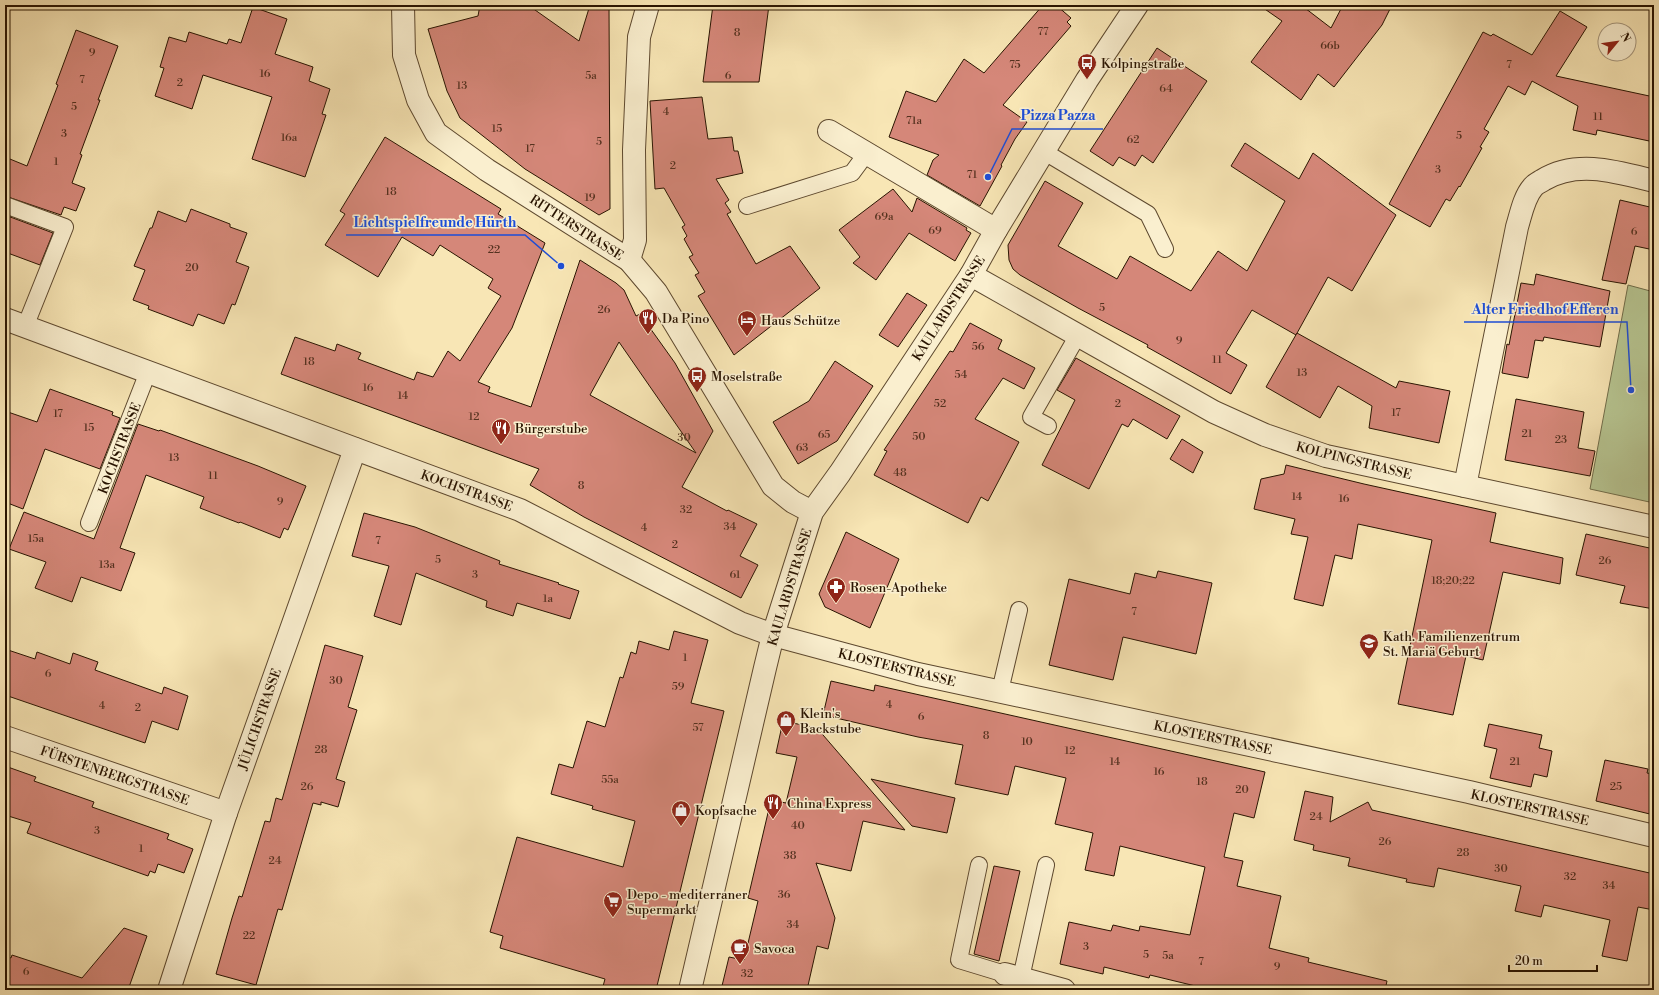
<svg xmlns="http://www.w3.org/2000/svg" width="1659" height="995" font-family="'Libre Bodoni',serif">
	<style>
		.green { fill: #b7c692; stroke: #706d4a }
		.building { fill: #d58779; stroke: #291401; fill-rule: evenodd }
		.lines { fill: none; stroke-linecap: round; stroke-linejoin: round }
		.lane-casing { stroke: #5d482e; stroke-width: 18 }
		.street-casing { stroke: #5d482e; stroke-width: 24 }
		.lane { stroke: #faefcf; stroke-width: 16 }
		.street { stroke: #faefcf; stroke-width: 22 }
		.labels { text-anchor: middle; stroke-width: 3; stroke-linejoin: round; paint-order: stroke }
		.number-label { font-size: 11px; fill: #54311f }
		.poi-label { font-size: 13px; fill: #291401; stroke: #faefcf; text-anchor: start }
		.street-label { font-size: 13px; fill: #291401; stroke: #faefcf }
		.leader { fill: none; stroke: #1d4ed8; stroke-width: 1.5 }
		.callout-dot { fill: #1d4ed8; stroke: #faefcf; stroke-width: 1.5 }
		.callout-label { font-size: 14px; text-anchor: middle; font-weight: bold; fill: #1d4ed8; stroke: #faefcf; stroke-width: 3; stroke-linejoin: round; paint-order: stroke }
	</style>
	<rect width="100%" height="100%" fill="#f8e6b5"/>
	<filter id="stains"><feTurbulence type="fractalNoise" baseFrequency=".005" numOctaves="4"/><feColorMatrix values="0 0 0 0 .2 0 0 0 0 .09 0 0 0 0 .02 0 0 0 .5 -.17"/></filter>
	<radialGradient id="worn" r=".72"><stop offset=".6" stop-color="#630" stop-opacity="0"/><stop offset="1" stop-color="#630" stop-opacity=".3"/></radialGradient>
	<!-- green -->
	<path class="green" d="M1628,285L1654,292V503L1590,489Z"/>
	<!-- building -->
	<g class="building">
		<path d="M480,5H528L579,41L590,5H609L610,209L599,215L525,169L460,118L447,91L428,29L478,16Z"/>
		<path d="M713,5H769L759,82H703Z"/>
		<path d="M1043,5H1056L1071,18L1067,22L1071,26L1003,105L1027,122L1015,139L1001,165L1002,166L980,206L927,175L933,160L939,155L889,137L906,91L936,102L964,59L984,73Z"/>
		<path d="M1259,5H1301L1331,28L1343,5H1392L1382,25L1334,87L1318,74L1301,100L1251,62L1282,21Z"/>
		<path d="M253,7L287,19L275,54L313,67L309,81L330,89L322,114L326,115L305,177L252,159L272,97L203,75L192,109L155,96L164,68L160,67L169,37L186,42L189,32L227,44L229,39L241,43Z"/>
		<path d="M1560,11L1587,27L1556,76L1654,97V142L1597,130L1596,135L1573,130L1578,106L1532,81L1525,95L1508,86L1484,129L1489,132L1480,147L1482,148L1460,187L1459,186L1450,201L1446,199L1430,227L1389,204L1483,32L1491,36L1493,34L1532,55Z"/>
		<path d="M76,30L118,46L98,100H100L80,154L82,155L72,183L85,188L76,211L64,207L61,215L5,196V157L27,166L58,85L56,84Z"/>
		<path d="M1157,48L1207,81L1153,163L1142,155L1135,166L1119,157L1113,166L1090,151Z"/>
		<path d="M702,97L708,139L732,137L734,151H738L743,173L716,179L729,200L725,203L731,212L727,214L756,264L790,246L820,288L734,355L698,296L705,292L695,275L699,273L689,257L693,255L684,239L687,236L682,227L685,225L664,188L655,189L650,101Z"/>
		<path d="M385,137L501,209L498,214L545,243L512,328L478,382L490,387L488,392L531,407L580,260L616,283L624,290L636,316L640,314L675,363L713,431L682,487L727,511L728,510L757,524L740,556L758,565L741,598L584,517L530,485L539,469L281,374L295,337L335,351L337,344L361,353L358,359L414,380L417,372L433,377L448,351L460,361L501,296L488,288L493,279L440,245L433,256L402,237L378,277L325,245L345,214L340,211ZM619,342L696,453L590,395Z"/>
		<path d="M1245,143L1299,179L1313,153L1396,215L1352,291L1328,277L1296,335L1252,310L1226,353L1247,365L1231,394L1147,347L1148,345L1078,308L1020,275L1013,269L1009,260L1008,245L1045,181L1083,203L1058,246L1117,279L1130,256L1191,291L1218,251L1247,271L1285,201L1231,166Z"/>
		<path d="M893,189L912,212L917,198L967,228L966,230L971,233L955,261L909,233L876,280L853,263L860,257L839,230Z"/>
		<path d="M1620,200L1654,208V250L1635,246L1626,284L1602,280Z"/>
		<path d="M191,209L230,224V227L247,233L236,262L249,267L235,305L232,304L224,324L198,314L193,326L148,309L149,306L133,300L145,270L134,266L150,228H152L158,211L186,222Z"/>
		<path d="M5,215L53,233L40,265L5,252Z"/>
		<path d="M1536,274L1610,291L1600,347L1544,337L1543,341L1535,340L1528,378L1502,373L1507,344L1509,345L1521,283L1534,285Z"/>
		<path d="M907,293L927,305L898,347L879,335Z"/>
		<path d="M970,323L1002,340L998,349L1035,368L1024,389L1003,378L975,419L1019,442L988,501L981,497L968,523L874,475L887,451L884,450L950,351L953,352Z"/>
		<path d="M1297,333L1396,388L1399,381L1450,391L1439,443L1369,428L1372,406L1338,386L1320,418L1266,387Z"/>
		<path d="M1076,358L1180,416L1167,439L1133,419L1128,427L1122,424L1089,489L1042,465L1075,400L1057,390Z"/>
		<path d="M835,361L873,386L837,441L798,464L773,422L809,401Z"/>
		<path d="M50,389L113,412L112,415L120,418L100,469L45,449L23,509L5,502V411L37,422Z"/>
		<path d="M1516,399L1584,412L1578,448L1595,451L1590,476L1505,460Z"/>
		<path d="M138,424L159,431L160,430L258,466L306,486L288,530L284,528L280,538L240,522L239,523L200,508L204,497L146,475L120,548L135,553L121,591L81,577L72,602L35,588L46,562L9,549L24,512L94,539Z"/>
		<path d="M1182,439L1203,452L1193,473L1170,459Z"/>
		<path d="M1286,465L1364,484L1496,513L1490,542L1563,558L1560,584L1503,572L1483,660L1466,656L1453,715L1398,704L1432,540L1358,524L1352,559L1335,555L1323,606L1294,599L1308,537L1291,534L1295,519L1254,509L1261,479L1284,474Z"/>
		<path d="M364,513L415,527L500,561L499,564L559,583L558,584L579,591L570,619L517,603L513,616L486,607L487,601L416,573L401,625L374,616L389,566L352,556Z"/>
		<path d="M846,532L899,559L870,628L825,607L819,594Z"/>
		<path d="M1586,534L1654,549V609L1620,603L1625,586L1576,575Z"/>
		<path d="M1158,571L1212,583L1196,654L1123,637L1113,680L1049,665L1069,579L1130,594L1135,573L1156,578Z"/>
		<path d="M674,631L708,640L691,703L724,711L656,990H602L605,979L500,948L503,936L490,932L517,837L623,867L635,821L592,809L593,806L551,794L559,764L573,768L587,721L605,727L620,677L623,678L631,652L636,654L639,641L669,650Z"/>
		<path d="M325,645L363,656L348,707L357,710L336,779L345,782L338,807L321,802V805L313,803L282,910L278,909L256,985L216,974L232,918L239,896L242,897L265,821L270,822L276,798L282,800Z"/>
		<path d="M5,649L35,659L37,652L70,664L73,653L98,662L95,670L162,694L164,687L188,696L178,730L152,721L145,743L5,695Z"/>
		<path d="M831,681L874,691L875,685L1265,772L1254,818L1234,813L1224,857L1243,861L1237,886L1281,896L1269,948L1309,958L1308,962L1387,981L1385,990H1212L1150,975L1149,978L1104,967L1103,974L1060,964L1069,922L1111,931L1113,925L1139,931L1140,926L1190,935L1205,867L1120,846L1114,876L1085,870L1093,833L1055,824L1066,778L1015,766L1008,795L955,784L963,745L918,737L823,715Z"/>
		<path d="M783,721L817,728L905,830L863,821L851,871L816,863L835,918L828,949L817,946L807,990H721L729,957L744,960L758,901L748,898L771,800L786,803L797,757L776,753Z"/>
		<path d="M1489,724L1542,735L1539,748L1552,751L1547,777L1534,774L1531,787L1490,778L1497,749L1484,746Z"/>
		<path d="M1605,760L1648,769L1647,773L1654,774V815L1596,801Z"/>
		<path d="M5,766L36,777L34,781L94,802L92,807L169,834L167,839L193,849L184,873L158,864L155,873L150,871L148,876L27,833L31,823L5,815Z"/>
		<path d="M871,779L955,798L947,833L912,826Z"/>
		<path d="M1305,791L1333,797L1330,822L1368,802L1372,810L1654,874V910L1638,907L1627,961L1602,956L1610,920L1544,905L1541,917L1515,911L1521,886L1438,868L1434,887L1406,882L1407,879L1348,866L1350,858L1313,850L1314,845L1294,840Z"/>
		<path d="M994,866L1020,871L999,961L974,954Z"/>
		<path d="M124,928L147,936L128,990H5V956L11,958L12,955L82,978Z"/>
	</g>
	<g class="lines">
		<defs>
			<g id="lane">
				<path d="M1043,151L1148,214L1165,249"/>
				<path d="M5,205L65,227L25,327"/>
				<path d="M747,206L852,173L866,154"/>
				<path d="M1048,426L1031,417L1078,335"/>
				<path d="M89,523L148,372"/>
				<path d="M1000,691L1019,610"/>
				<path d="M979,865L959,960L1005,974"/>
				<path d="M1021,978L1046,865"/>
			</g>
			<g id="street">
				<path d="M403,5L404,55L418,100L436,133L487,170L629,260L656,292L773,486L793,502L812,512"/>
				<path d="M829,131L996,230"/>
				<path d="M629,260L635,240L634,150L639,37L648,5"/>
				<path d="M971,275L1214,412L1265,435L1326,456L1654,527"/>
				<path d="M5,319L520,510L740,623L773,635L918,674L1469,792L1654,836"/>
				<path d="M1465,486L1517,227C1521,214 1524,197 1533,187C1535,184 1540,182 1543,180C1577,159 1618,172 1654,181"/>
				<path d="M5,737L226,813"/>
				<path d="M1005,974L1064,990"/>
				<path d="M169,990L226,813L355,449"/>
				<path d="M690,990L765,668L773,635L812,512L840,473L971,275L996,230L1087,80L1137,5"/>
			</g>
		</defs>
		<!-- lane casing -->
		<use href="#lane" class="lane-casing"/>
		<!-- street casing -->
		<use href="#street" class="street-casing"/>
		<!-- lane -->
		<use href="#lane" class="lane"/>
		<!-- street -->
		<use href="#street" class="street"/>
	</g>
	<!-- icons -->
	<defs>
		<symbol id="bus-pin" viewBox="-11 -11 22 30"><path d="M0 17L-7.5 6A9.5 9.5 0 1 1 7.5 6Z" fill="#8f2418" stroke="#faefcf"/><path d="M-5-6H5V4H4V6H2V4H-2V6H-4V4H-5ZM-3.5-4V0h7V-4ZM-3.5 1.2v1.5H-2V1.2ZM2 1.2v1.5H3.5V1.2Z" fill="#fff"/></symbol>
		<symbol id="restaurant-pin" viewBox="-11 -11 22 30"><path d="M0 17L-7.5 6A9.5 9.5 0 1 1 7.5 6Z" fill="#8f2418" stroke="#faefcf"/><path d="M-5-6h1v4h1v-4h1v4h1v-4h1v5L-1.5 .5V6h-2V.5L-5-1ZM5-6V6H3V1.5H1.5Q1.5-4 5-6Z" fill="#fff"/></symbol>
		<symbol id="hotel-pin" viewBox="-11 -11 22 30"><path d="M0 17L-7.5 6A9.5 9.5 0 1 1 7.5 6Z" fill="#8f2418" stroke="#faefcf"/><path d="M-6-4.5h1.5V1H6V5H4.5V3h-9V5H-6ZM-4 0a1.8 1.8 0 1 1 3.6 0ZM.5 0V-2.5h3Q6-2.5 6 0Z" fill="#fff"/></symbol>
		<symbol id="pharmacy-pin" viewBox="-11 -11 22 30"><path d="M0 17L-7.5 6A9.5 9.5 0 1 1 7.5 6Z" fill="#8f2418" stroke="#faefcf"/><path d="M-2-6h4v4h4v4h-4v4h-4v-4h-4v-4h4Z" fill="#fff"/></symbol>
		<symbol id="school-pin" viewBox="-11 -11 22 30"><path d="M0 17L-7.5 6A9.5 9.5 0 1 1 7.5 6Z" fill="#8f2418" stroke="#faefcf"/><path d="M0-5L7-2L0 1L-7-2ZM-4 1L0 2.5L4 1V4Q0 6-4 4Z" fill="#fff"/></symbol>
		<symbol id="shop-pin" viewBox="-11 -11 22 30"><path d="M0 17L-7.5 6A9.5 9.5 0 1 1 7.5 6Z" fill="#8f2418" stroke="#faefcf"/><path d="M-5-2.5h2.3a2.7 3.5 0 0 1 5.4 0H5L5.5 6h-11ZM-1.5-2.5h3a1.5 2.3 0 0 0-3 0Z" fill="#fff"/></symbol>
		<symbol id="supermarket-pin" viewBox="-11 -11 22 30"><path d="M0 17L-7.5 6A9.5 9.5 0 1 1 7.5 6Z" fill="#8f2418" stroke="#faefcf"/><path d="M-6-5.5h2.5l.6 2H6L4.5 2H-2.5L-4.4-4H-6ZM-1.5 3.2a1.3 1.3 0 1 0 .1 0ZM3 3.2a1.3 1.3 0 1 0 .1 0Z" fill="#fff"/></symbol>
		<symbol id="cafe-pin" viewBox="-11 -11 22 30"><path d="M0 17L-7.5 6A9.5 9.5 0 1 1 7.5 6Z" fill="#8f2418" stroke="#faefcf"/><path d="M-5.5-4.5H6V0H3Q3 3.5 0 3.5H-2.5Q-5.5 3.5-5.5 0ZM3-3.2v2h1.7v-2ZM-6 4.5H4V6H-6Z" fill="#fff"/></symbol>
	</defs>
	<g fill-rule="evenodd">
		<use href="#bus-pin" x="1076" y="52" width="22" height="30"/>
		<use href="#restaurant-pin" x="637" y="307" width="22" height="30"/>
		<use href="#hotel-pin" x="736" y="309" width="22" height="30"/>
		<use href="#bus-pin" x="686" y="365" width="22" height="30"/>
		<use href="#restaurant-pin" x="490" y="417" width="22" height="30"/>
		<use href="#pharmacy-pin" x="825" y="576" width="22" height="30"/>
		<use href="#school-pin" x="1358" y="632" width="22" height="30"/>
		<use href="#shop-pin" x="775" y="709" width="22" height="30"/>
		<use href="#restaurant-pin" x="762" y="792" width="22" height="30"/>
		<use href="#shop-pin" x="670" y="799" width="22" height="30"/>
		<use href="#supermarket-pin" x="602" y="890" width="22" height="30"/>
		<use href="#cafe-pin" x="729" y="937" width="22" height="30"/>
	</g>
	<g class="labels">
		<!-- number labels -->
		<g class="number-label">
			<text x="1043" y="35">77</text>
			<text x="737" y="36">8</text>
			<text x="1330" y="49">66b</text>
			<text x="92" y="56">9</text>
			<text x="1015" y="68">75</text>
			<text x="1509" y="68">7</text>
			<text x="265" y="77">16</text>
			<text x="591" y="79">5a</text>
			<text x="728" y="79">6</text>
			<text x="82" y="83">7</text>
			<text x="180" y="86">2</text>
			<text x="462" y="89">13</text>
			<text x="1166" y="92">64</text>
			<text x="74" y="110">5</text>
			<text x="666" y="115">4</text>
			<text x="1598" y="120">11</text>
			<text x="914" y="124">71a</text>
			<text x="497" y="132">15</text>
			<text x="64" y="137">3</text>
			<text x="1459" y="139">5</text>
			<text x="289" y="141">16a</text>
			<text x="1133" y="143">62</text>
			<text x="599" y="145">5</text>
			<text x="530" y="152">17</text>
			<text x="56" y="165">1</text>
			<text x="673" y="169">2</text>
			<text x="1438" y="173">3</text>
			<text x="972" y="178">71</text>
			<text x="391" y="195">18</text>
			<text x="590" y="201">19</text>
			<text x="884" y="220">69a</text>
			<text x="935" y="234">69</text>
			<text x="1634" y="235">6</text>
			<text x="494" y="253">22</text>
			<text x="192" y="271">20</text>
			<text x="1102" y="311">5</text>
			<text x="604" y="313">26</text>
			<text x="1179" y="344">9</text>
			<text x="978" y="350">56</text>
			<text x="1217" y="363">11</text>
			<text x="309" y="365">18</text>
			<text x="1302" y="376">13</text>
			<text x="961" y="378">54</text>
			<text x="368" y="391">16</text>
			<text x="403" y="399">14</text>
			<text x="940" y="407">52</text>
			<text x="1118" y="407">2</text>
			<text x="1396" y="416">17</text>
			<text x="58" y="417">17</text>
			<text x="474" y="420">12</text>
			<text x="89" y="431">15</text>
			<text x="1527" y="437">21</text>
			<text x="824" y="438">65</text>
			<text x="919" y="440">50</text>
			<text x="684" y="441">30</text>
			<text x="1561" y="443">23</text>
			<text x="802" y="451">63</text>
			<text x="174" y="461">13</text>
			<text x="900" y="476">48</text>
			<text x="213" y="479">11</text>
			<text x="581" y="489">8</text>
			<text x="1297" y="500">14</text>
			<text x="1344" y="502">16</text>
			<text x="280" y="505">9</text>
			<text x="686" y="513">32</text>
			<text x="730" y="530">34</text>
			<text x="644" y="531">4</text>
			<text x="36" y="542">15a</text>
			<text x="378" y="544">7</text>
			<text x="675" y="548">2</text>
			<text x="438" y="563">5</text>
			<text x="1605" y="564">26</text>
			<text x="107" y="568">13a</text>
			<text x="475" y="578">3</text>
			<text x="735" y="578">61</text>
			<text x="1453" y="584">18;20;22</text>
			<text x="548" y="602">1a</text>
			<text x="1134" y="615">7</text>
			<text x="685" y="661">1</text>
			<text x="48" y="677">6</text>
			<text x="336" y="684">30</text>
			<text x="678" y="690">59</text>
			<text x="889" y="708">4</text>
			<text x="102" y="709">4</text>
			<text x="138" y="711">2</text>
			<text x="921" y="720">6</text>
			<text x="698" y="731">57</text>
			<text x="986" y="739">8</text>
			<text x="1027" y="745">10</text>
			<text x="321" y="753">28</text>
			<text x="1070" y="754">12</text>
			<text x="1115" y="765">14</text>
			<text x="1515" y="765">21</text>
			<text x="1159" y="775">16</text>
			<text x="610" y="783">55a</text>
			<text x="1202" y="785">18</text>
			<text x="307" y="790">26</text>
			<text x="1616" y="790">25</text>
			<text x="1242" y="793">20</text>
			<text x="1316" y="820">24</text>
			<text x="798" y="829">40</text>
			<text x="97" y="834">3</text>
			<text x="1385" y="845">26</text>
			<text x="141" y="852">1</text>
			<text x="1463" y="856">28</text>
			<text x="790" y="859">38</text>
			<text x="275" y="864">24</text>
			<text x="1501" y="872">30</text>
			<text x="1570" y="880">32</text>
			<text x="1609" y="889">34</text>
			<text x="784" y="898">36</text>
			<text x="793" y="928">34</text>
			<text x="249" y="939">22</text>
			<text x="1086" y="950">3</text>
			<text x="1146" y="958">5</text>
			<text x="1168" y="959">5a</text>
			<text x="1201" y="965">7</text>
			<text x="1277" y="970">9</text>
			<text x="26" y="975">6</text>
			<text x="747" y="977">32</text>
		</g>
		<!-- poi labels -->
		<g class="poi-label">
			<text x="1101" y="68">Kolpingstraße</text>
			<text x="662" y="323">Da Pino</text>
			<text x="761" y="325">Haus Schütze</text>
			<text x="711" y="381">Moselstraße</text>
			<text x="515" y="433">Bürgerstube</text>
			<text x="850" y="592">Rosen-Apotheke</text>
			<text x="1383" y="641">Kath. Familienzentrum<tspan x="1383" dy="15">St. Mariä Geburt</tspan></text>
			<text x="800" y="718">Klein's<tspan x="800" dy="15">Backstube</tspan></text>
			<text x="787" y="808">China Express</text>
			<text x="695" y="815">Kopfsache</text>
			<text x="627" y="899">Depo - mediterraner<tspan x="627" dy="15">Supermarkt</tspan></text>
			<text x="754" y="953">Savoca</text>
		</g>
		<!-- street labels -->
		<g class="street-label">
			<text transform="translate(577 227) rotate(33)" y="5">RITTERSTRASSE</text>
			<text transform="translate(948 308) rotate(-57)" y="5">KAULARDSTRASSE</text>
			<text transform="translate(119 448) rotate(-69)" y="5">KOCHSTRASSE</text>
			<text transform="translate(1354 460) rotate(14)" y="5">KOLPINGSTRASSE</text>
			<text transform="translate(467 490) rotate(20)" y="5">KOCHSTRASSE</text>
			<text transform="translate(789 587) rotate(-73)" y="5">KAULARDSTRASSE</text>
			<text transform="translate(897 667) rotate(14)" y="5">KLOSTERSTRASSE</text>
			<text transform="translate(259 719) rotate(-71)" y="5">JÜLICHSTRASSE</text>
			<text transform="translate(1213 737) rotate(12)" y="5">KLOSTERSTRASSE</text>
			<text transform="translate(115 775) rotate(19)" y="5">FÜRSTENBERGSTRASSE</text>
			<text transform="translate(1530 807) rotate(13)" y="5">KLOSTERSTRASSE</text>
		</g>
	</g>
	<!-- callouts -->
	<path class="leader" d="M988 177L1012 129H1103M561 266L525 235H346M1631 390L1627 322H1464"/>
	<g class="callout-dot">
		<circle cx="988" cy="177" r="4"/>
		<circle cx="561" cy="266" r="4"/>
		<circle cx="1631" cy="390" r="4"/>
	</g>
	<g class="callout-label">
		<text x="1058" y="120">Pizza Pazza</text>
		<text x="435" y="227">Lichtspielfreunde Hürth</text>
		<text x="1545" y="314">Alter Friedhof Efferen</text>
	</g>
	<!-- margin -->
	<rect width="1659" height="995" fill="none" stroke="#f8e6b5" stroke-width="20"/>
	<rect x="6" y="6" width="1647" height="983" fill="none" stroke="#291401" stroke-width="2"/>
	<rect x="10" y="10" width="1639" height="975" fill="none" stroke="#291401"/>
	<!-- north arrow -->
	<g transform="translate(1617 42) rotate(61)"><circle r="19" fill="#faefcf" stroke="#a6977d"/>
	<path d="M0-3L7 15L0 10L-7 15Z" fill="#8f2418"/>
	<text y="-6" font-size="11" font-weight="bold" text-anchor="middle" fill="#291401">N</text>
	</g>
	<!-- scale -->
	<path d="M1509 965v6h88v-6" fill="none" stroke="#291401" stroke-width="2"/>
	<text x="1515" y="965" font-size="12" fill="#291401" stroke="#faefcf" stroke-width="3" paint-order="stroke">20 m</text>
	<rect width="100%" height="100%" filter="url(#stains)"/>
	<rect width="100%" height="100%" fill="url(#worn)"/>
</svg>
